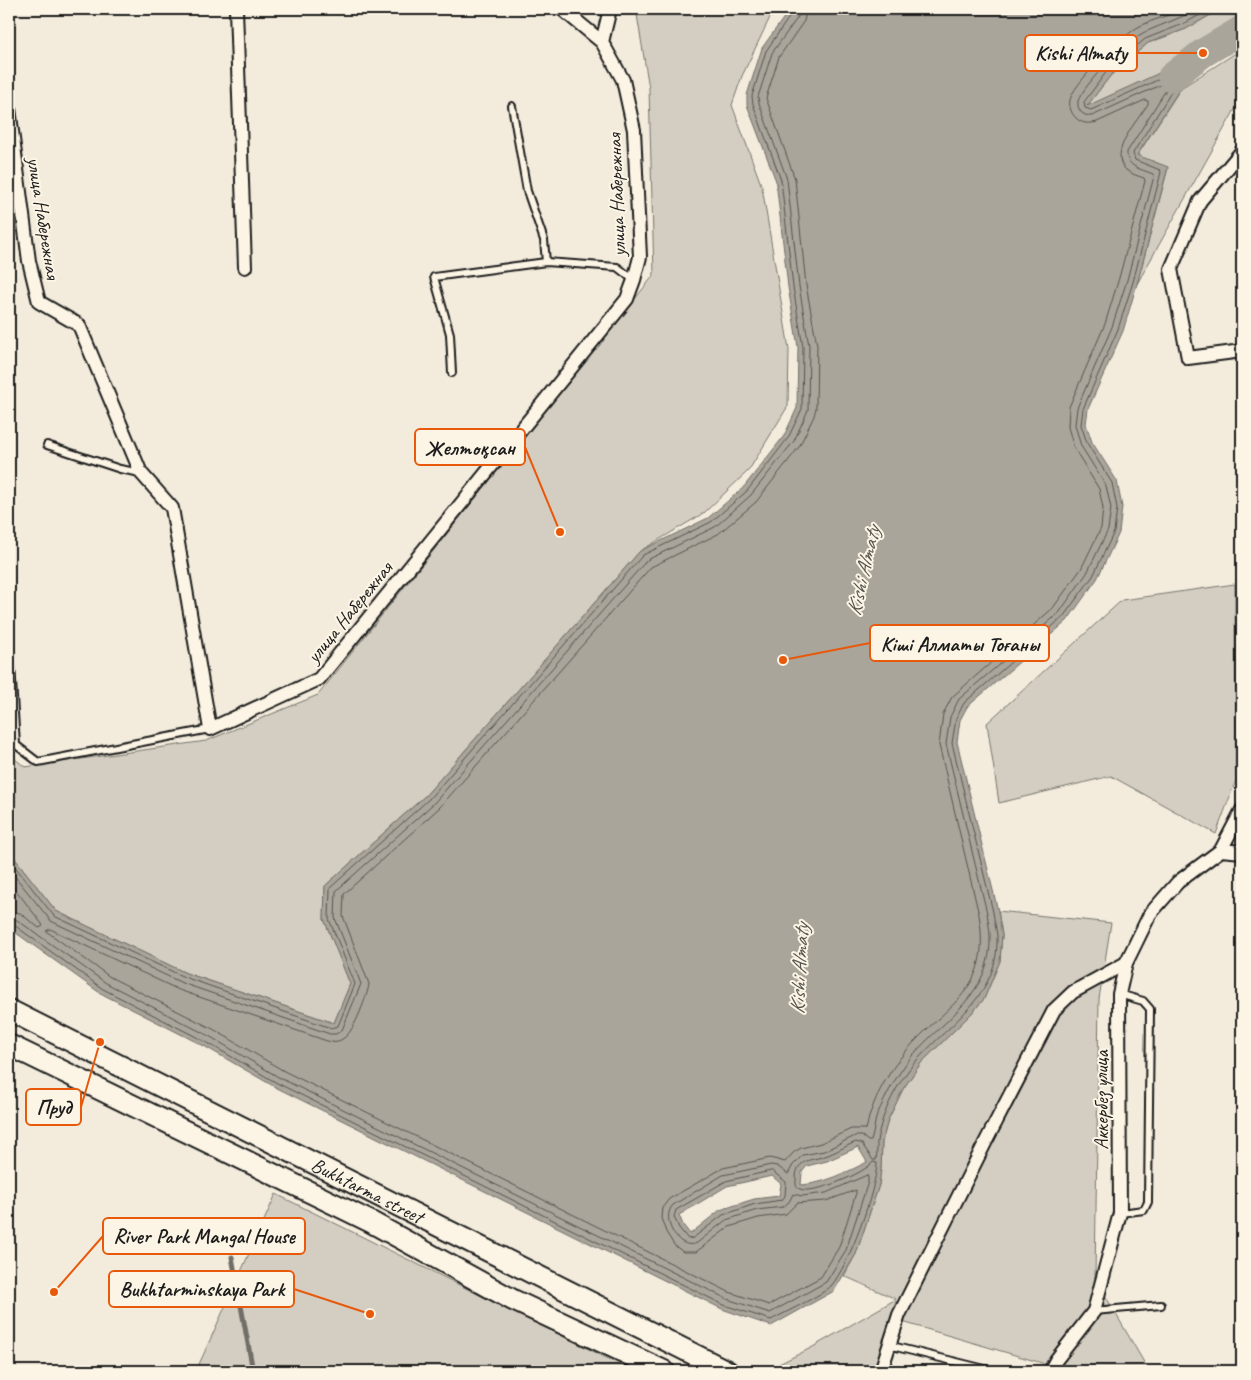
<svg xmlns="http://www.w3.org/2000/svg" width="1251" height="1380" font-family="Caveat,sans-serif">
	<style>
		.green { fill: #d3cec1; stroke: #78756e }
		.water { fill: #aaa59b; stroke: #716e68; fill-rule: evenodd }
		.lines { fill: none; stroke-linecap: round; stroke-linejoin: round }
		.shore { stroke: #55534f; stroke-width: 1 }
		.stream { stroke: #716e68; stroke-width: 5 }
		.river { stroke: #aaa59b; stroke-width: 29 }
		.service-casing { stroke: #1c1c1c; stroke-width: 10 }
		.minor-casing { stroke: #1c1c1c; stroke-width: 16 }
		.primary-casing { stroke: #1c1c1c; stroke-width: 24 }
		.service { stroke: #fcf5e5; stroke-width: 6 }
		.minor { stroke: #fcf5e5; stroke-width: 12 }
		.primary { stroke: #fcf5e5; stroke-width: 20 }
		.labels { text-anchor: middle; stroke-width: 4; stroke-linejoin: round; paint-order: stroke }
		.street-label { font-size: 20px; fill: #1c1c1c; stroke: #fcf5e5 }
		.water-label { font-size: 21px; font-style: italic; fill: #55534f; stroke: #fcf5e5 }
		.leader { fill: none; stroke: #e8590c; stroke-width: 2 }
		.callout-dot { fill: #e8590c; stroke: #fcf5e5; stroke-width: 2 }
		.callout { fill: #fcf5e5; stroke: #e8590c; stroke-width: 2 }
		.callout-label { font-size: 21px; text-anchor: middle; font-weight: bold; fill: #1c1c1c }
	</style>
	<rect width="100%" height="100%" fill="#f3ecdd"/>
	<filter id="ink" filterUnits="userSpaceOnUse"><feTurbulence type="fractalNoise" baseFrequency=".02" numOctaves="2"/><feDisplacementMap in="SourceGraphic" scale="10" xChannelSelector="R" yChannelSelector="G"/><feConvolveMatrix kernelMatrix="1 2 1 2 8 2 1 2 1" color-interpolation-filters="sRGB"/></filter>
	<g filter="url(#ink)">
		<!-- green -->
		<g class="green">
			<path d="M636,9H774L742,76L732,105L762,187L789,349L788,406L749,470L704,513L640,551L426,795L325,886L324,919L350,984L334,1023L186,973L56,911L9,851V754L25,767L206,741L318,695L654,275L649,88Z"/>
			<path d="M1221,9H1242V13L1156,75L1086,107L1111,75L1148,43L1186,29Z"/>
			<path d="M1242,49V97L1137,284L1168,168L1137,156L1181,88Z"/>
			<path d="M1235,584L1236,780L1216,834L1111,776L999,803L987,723L1122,600Z"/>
			<path d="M998,911L1111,923L1099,999L1095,1278L1149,1371H1055L1042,1363L899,1321L896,1301L875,1371H790L777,1365L811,1348L896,1299L844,1276L856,1254L879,1185L881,1169L882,1142L888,1120L903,1089L921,1063L971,1014L984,999L1000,961L1002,935Z"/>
			<path d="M276,1194L633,1371H196Z"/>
		</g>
		<!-- water -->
		<path class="water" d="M790,9H1221L1186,29L1148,43L1111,75L1087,106L1203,53L1137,155L1168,167L1137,284L1123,331L1088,409L1086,424L1092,442L1117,481L1122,507L1119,533L1097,579L1067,621L967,707L960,720L957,742L998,911L1002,935L1000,961L984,999L971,1014L921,1063L903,1089L888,1120L882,1142L881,1169L879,1185L856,1254L834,1291L771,1326L722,1309L275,1087L204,1046L100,993L9,928V851L56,911L186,973L334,1023L350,984L324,919L325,886L426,795L640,551L708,518L743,488L784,436L797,408L798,347L788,287L776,181L747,105V95L762,48ZM858,1147L867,1162C845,1173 826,1183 801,1185L802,1172L807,1166L827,1161ZM772,1176L781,1184L779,1196L754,1199L720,1210L690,1234L683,1225L679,1215L727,1186Z"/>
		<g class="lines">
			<!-- shore -->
			<g class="shore">
				<path d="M807,9L804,21L779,57L766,98L795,179L806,285L817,345L816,408L814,416L799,447L756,502L718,534L651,567L439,808L344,894L343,916L369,984C368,994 354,1031 345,1037C340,1042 333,1042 327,1041L179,990L50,929L46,931L110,977L213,1029L284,1071L729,1292L769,1305L821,1277L839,1247L856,1193V1190L826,1201L797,1203L786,1214L758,1218L729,1227L696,1252H683L674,1245L666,1232L661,1218L662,1208L669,1199L723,1168L770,1158L785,1162L794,1152L801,1148L821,1143L851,1129H866C868,1124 868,1119 870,1114C877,1092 891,1069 906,1051C948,1002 992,992 979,915L939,745L943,714L952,697L1053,608L1081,569L1101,528L1103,508L1099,489L1074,448L1068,427L1069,407L1105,324L1119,278L1145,181L1144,178C1138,176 1131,174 1126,170C1107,153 1138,120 1148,104V101L1145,100L1097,122C1089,124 1082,124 1076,118C1070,112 1068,104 1071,97C1077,80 1124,34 1140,26C1154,19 1169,16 1183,9"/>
				<path d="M9,859L54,916L184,977L331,1028L338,1026L355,984L329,919L330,888L429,799L643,555L711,522L747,491L788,438L802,409L803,347L793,287L781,180L753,104L752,96L766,51L792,13L793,9"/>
				<path d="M9,869L51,921L182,983L330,1034H336L342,1030L361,984L335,918L336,891L434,803L647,560L715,527L751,495L794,441L808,410L809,346L799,286L787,179L759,103L758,97L772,53L798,17L800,9"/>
				<path d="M9,881L42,924L43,926L39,928L20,913L9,911"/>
				<path d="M9,918L17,920L106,983L209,1036L280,1078L727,1299L770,1313L826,1282L846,1250L868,1182V1178L867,1175L826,1193L802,1196L793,1194L789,1202L783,1207L757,1210L726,1220L697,1243C678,1252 660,1218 673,1205L723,1175L771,1165L777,1166L788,1174L793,1165L803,1155L824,1151L855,1136H862L868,1141H871C874,1133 874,1123 877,1115C886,1095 898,1073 912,1056C945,1018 992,994 990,936C990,929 988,921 987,913L946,744L950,717L959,699L1059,613L1087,573L1108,530L1111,508L1106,486L1081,446L1075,425L1077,408L1112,327L1127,280L1154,176L1153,174C1141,169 1126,167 1127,152L1169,85L1165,83L1092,116C1082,116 1077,110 1078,101C1084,84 1128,39 1145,32C1163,24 1181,18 1198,9"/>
				<path d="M9,924L14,925L103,989L206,1042L277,1083L724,1305L771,1320C782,1314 824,1294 831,1286C849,1265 876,1191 877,1163L873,1162C865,1173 813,1195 800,1189C795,1188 796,1183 796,1180C796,1173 797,1167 803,1163C807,1160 813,1159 818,1158C832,1155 843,1147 856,1142L862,1144L873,1160H876C877,1154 877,1148 877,1141C882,1112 898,1081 917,1060C952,1021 1000,995 997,935C996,928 994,920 993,912L952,743L956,719L964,703L1063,617L1093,576L1114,532L1117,508L1112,483L1087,443L1081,425L1083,409L1118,329L1133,282L1161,172L1160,170L1135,160L1133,153L1185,70L1182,69L1091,110L1085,108L1084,102L1107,71L1145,39L1183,24L1211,9"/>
				<path d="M772,1171L786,1182L785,1196L782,1200L755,1204L723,1215L693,1238L688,1239L679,1228L674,1217L676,1210L726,1181Z"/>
			</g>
			<!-- stream -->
			<path class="stream" d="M232,1257L253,1371"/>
			<!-- river -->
			<path class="river" d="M1172,77L1203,53L1242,30"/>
			<defs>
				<g id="service">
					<path d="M512,106L527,191L544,240L546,262"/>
					<path d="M452,373L450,334L434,277L546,262L617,267L634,280"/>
					<path d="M47,445L120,469L141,473"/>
					<path d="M9,632L16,745L38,762L210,729"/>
					<path d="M1119,994L1143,1001L1150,1009L1148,1202L1144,1210L1120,1213"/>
					<path d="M1094,1311L1161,1305"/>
					<path d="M888,1345L993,1371"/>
				</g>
				<g id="minor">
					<path d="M236,9L245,267"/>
					<path d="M602,42L610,9"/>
					<path d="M9,108L29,261L39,302L79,325L141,473L172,508L210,729L319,679L627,299L634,280L640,257L634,130L623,80L602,42L562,9"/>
					<path d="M1242,151L1200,201L1171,269L1188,358L1242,351"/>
					<path d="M1221,850L1242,810"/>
					<path d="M881,1371L899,1315L985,1143L1054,1010L1073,992L1126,963"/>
					<path d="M1050,1371L1056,1360L1094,1311L1120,1213L1119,994L1126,963L1150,914L1178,882L1221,850L1242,852"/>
				</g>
				<g id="primary">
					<path id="s1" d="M9,1010L727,1371"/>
					<path d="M9,1045L371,1222L513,1300L664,1371"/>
				</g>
			</defs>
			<!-- service casing -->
			<use href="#service" class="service-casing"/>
			<!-- minor casing -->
			<use href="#minor" class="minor-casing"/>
			<!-- primary casing -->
			<use href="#primary" class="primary-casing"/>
			<!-- service -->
			<use href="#service" class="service"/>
			<!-- minor -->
			<use href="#minor" class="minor"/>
			<!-- primary -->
			<use href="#primary" class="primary"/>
		</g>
	</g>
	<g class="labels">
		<!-- street labels -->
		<g class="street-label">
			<text transform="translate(616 195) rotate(-92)" y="7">улица Набережная</text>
			<text transform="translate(44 218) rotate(81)" y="7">улица Набережная</text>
			<text transform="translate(349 612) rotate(-51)" y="7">улица Набережная</text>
			<text transform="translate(1101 1100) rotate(-90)" y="7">Аккербез улица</text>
			<text dy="7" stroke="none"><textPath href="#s1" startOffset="401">Bukhtarma street</textPath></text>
		</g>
		<!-- water labels -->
		<g class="water-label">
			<text transform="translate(863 571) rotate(-77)" y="7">Kіshі Almaty</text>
			<text transform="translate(799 969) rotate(-87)" y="7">Kіshі Almaty</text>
		</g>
	</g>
	<!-- callouts -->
	<path class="leader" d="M1203 53L1137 53M560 532L525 447M783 660L870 643M100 1042L81 1107M54 1292L103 1236M370 1314L294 1289"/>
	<g class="callout-dot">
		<circle cx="1203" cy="53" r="5"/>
		<circle cx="560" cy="532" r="5"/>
		<circle cx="783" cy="660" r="5"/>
		<circle cx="100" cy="1042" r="5"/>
		<circle cx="54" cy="1292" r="5"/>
		<circle cx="370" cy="1314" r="5"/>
	</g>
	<g class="callout">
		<rect x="1025" y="35" width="112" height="36" rx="5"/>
		<rect x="415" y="429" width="110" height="36" rx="5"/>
		<rect x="870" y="625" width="179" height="36" rx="5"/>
		<rect x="26" y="1089" width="55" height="36" rx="5"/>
		<rect x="103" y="1218" width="202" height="36" rx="5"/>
		<rect x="109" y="1271" width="185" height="36" rx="5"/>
	</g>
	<g class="callout-label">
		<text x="1081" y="60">Kіshі Almaty</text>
		<text x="470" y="455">Желтоқсан</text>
		<text x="960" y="651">Кіші Алматы Тоғаны</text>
		<text x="54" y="1114">Пруд</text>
		<text x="204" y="1243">River Park Mangal House</text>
		<text x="202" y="1296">Bukhtarminskaya Park</text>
	</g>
	<!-- margin -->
	<rect width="1251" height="1380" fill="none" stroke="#fcf5e5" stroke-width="30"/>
	<rect x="15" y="15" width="1221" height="1350" fill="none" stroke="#1c1c1c" stroke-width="2" filter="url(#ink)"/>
</svg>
